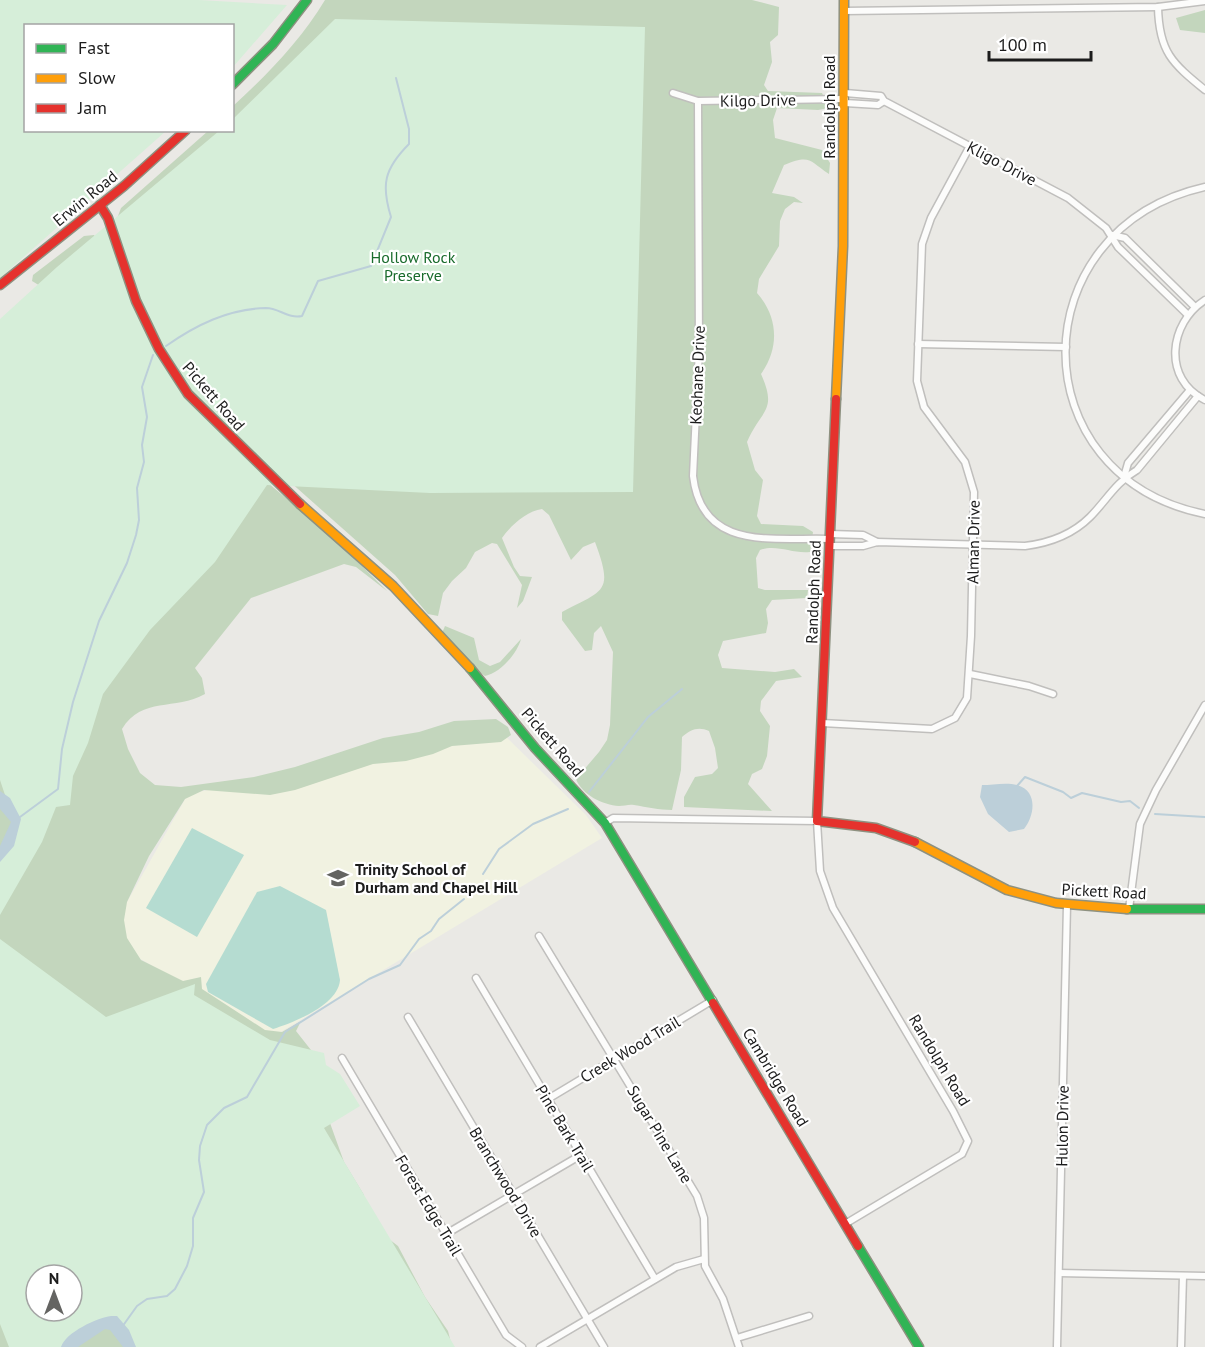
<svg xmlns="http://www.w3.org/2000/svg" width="1205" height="1347" font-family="'PT Sans',sans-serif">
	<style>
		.education { fill: #f1f2e1 }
		.forest { fill: #c3d6bd; fill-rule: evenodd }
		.park { fill: #d6eed9; fill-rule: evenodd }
		.pitch { fill: #b5dcd1 }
		.water { fill: #bccfd9 }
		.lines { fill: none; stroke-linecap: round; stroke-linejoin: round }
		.stream { stroke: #bccfd9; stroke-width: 2 }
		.street-casing { stroke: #c0bfbd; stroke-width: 9 }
		.fast-casing { stroke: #8e9180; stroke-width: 11 }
		.slow-casing { stroke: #8e9180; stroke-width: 11 }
		.jam-casing { stroke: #8e9180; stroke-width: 11 }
		.street { stroke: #fcfcfb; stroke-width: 6 }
		.fast { stroke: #30b455; stroke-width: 8 }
		.slow { stroke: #ff9f0a; stroke-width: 8 }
		.jam { stroke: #e5322d; stroke-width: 8 }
		.labels { text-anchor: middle; stroke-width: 4.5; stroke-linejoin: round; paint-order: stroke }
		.street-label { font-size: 16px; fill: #1c1c1c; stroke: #fff }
		.park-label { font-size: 16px; fill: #196b2c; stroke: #fff }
		.poi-label { font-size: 16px; font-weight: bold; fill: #1c1c1c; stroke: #fff; text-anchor: start }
	</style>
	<rect width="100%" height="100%" fill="#eae9e5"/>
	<!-- education -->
	<path class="education" d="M501,732L586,815L602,838L274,1036L125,950L118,918L188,794Z"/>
	<!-- forest -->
	<g class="forest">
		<path d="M325,0H752L779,7L778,35L770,42L772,62L764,85L768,91L822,93L829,108L818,110L777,108L773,120L775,138L822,150L830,163L829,174C809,161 811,154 784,165L772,193L794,197L803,203L794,202L785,209L780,221L779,246L759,279L757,293C778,317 780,347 761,374C778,412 761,409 747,442L755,470L763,480L757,516L761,524L803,526L813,532L810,552C792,554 777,544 760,550L756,558L758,588L765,590H808L807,598L772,600L766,609L768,623L766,633L723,641L718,655L722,668L775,672L794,669L802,677L776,681L761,701L760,711L770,726L767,756L762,769L752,774L748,784L772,811L684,807V797L695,777L712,774L718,768L715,748L709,731C698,726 690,730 682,737L681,770L672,810C659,810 647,807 634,805C629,804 624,806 619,806C603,805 582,795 576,779L599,752L607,740L610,725L613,652L601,626L594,633L592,650L585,651L562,620V612C604,590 614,593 595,542L583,547L571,560L549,515L542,509C527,511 511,525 502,538L514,567L520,576L532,577L523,601L517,608L522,585L497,544L492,543L475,552L466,568L452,581L443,593L438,616L428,614L395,575L280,473L129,256L118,216L121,208L208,131L232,130L233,106C267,75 301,40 325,0Z"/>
		<path d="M1205,10V33L1180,30L1176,18Z"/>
		<path d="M94,235L268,483L334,538L387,591L356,567L344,564L251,598L195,668L202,678L205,694C175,711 142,696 122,729L128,749L140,773L155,785L181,787L254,777L295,767L383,738L419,732L454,721L496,719L508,727L511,735L501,742L452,746L433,754L406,761L373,764L295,790L270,795L204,790L185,799L149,856L127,902L124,920L127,938L141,960L183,981L201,977L202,989L265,1030L282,1032L301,1021L296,1031L322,1064L330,1123L344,1162L364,1195L363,1209L381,1233L398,1246L425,1297L448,1331L452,1347H0V526L42,287L32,281L33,275L84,236ZM36,1275H72V1311H36Z"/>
		<path d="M445,626L474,638L479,660L490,666L500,662L521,639C517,654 500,673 485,676L475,669L442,633Z"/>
	</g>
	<!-- park -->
	<g class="park">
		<path d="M0,0H199L287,5L233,67L232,26H26V130L166,131L0,278Z"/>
		<path d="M335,19L645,27L633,492L430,493L267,485L215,562L150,630L103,694L88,743L73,776L70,805L56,807L42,842L0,915V854L16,828L0,780V319L57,267L219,131L232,130L233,119Z"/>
		<path d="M0,939L106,1017L195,984L194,995L270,1040L324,1053L326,1065L340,1074L360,1106L324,1128L455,1347H129L106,1324L68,1347H9L0,1324ZM36,1275H72V1311H36Z"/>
	</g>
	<!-- pitch -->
	<g class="pitch">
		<path d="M192,828L244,855L197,937L146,908Z"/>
		<path d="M280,886L326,910L340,980C338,1005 295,1022 273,1029L208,992L206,984L257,892Z"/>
	</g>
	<!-- water -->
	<g class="water">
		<path d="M982,785C992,785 1007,782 1017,785C1039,791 1034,817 1024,829L1009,832L988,814L980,797Z"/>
		<path d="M0,791L10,798L21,819L14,846L0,862V846L11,822L0,809Z"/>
		<path d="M111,1316H117L129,1330L136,1347H123L110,1330L105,1329L78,1347H61C66,1332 97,1318 111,1316Z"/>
	</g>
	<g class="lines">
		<!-- stream -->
		<g class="stream">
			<path d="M166,346C196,325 228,309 266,308C279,308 288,319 302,316L318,281L371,266L391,217C381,185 384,169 409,144V129L396,78"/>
			<path d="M1017,786L1025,777L1063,792L1071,798L1082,793L1121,802L1130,801L1139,808"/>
			<path d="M589,792L648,717L682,689"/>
			<path d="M1155,814L1205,817"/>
			<path d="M20,817L58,789L62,749L73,702L99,621L127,563L136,535L139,520L137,488L144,462L142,445L147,417L142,387L153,355"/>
			<path d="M483,874L499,849L533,824L568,809"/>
			<path d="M122,1327L137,1306L147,1299L167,1296L175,1289L187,1266L193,1246V1218L204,1192L199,1160L200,1146L207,1125L224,1108L247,1097L285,1032L369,979L400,965L419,939L431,931L439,919L464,899"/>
		</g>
		<defs>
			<g id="street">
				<path d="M1158,7C1159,52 1172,63 1205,90"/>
				<path d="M844,11L1158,7L1205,1"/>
				<path d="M673,93L698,101L845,99"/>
				<path d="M845,93L881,96L884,101L1068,198L1106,228L1118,247L1187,314"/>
				<path d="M698,101L699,349L693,476C702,552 773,537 830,539"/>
				<path d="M845,103L878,105L884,101"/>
				<path d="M1205,187C1019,229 1019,477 1205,514"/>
				<path d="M1112,235L1125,238L1195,307"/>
				<path d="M1205,300C1169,323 1162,379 1205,400"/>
				<path d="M918,344L1066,347"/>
				<path d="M1124,477L1128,463L1190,390"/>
				<path d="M830,534L863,535L877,542"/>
				<path d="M830,546H863L877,542L1025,546C1049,543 1072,535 1090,517C1106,501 1116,482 1137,470L1198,396"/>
				<path d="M970,674L1029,686L1053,694"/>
				<path d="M822,723L932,729L955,718L967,698L971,636L974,492L965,462L924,407L917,381L922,244L931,218L970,146"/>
				<path d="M605,823L613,818L817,821L820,871L833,908L953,1111L968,1141L962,1154L845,1224"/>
				<path d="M1129,909L1140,824L1156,790L1205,705"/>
				<path d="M539,936L697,1196L704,1218L705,1266L723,1299L739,1347"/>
				<path d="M476,978L655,1279"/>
				<path d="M408,1017L604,1347"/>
				<path d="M342,1058L506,1335L522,1347"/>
				<path d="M548,1099L713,1000"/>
				<path d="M446,1234L581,1155"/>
				<path d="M1059,1273L1205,1276"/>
				<path d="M737,1338L809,1316"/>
				<path d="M540,1347L676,1267L704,1259"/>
				<path d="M1057,1347L1067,905"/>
				<path d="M1181,1347L1183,1276"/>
			</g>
			<g id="fast">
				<path d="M232,85L273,44L307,0"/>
				<path d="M470,668L535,748L605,823L713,1003"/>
				<path d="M1127,909H1205"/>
				<path d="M858,1246L919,1347"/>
			</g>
			<g id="slow">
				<path d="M836,399L843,246L844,0"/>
				<path d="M300,504L393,586L470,668"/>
				<path d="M915,842L1007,890L1056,903L1127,909"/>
			</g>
			<g id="jam">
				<path d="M100,205L108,218L136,301L159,349L188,394L300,504"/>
				<path d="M0,285L124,186L186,130"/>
				<path d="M836,399L817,821L876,828L915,842"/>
				<path d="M713,1003L858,1246"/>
			</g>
		</defs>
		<!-- street casing -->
		<use href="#street" class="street-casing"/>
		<!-- fast casing -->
		<use href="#fast" class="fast-casing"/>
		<!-- slow casing -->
		<use href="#slow" class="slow-casing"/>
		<!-- jam casing -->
		<use href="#jam" class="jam-casing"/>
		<!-- street -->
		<use href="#street" class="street"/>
		<!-- fast -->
		<use href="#fast" class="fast"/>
		<!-- slow -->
		<use href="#slow" class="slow"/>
		<!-- jam -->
		<use href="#jam" class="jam"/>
	</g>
	<!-- icons -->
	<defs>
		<symbol id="school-bare" viewBox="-9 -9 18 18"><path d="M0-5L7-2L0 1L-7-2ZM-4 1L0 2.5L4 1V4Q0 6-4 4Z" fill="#646462" stroke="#fff" stroke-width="2.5" paint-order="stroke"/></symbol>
	</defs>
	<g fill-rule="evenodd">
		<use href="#school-bare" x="323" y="863" width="30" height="30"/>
	</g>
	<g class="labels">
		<!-- street labels -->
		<g class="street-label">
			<text transform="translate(758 100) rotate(-1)" y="6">Kilgo Drive</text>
			<text transform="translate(829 107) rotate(-90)" y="6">Randolph Road</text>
			<text transform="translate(1002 163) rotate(28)" y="6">Kligo Drive</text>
			<text transform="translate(85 198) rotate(-39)" y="6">Erwin Road</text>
			<text transform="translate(697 375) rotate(-88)" y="6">Keohane Drive</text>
			<text transform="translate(214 396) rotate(49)" y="6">Pickett Road</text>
			<text transform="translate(973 542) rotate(-89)" y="6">Alman Drive</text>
			<text transform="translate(813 592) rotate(-88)" y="6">Randolph Road</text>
			<text transform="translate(553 742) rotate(49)" y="6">Pickett Road</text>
			<text transform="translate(1104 891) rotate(3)" y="6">Pickett Road</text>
			<text transform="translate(630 1049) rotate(-31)" y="6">Creek Wood Trail</text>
			<text transform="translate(940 1060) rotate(59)" y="6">Randolph Road</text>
			<text transform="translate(776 1077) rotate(59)" y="6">Cambridge Road</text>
			<text transform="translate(1062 1126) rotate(-89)" y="6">Hulon Drive</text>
			<text transform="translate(565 1128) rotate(59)" y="6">Pine Bark Trail</text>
			<text transform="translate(660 1134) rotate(59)" y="6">Sugar Pine Lane</text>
			<text transform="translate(506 1182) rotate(59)" y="6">Branchwood Drive</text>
			<text transform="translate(429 1205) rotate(59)" y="6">Forest Edge Trail</text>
		</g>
		<!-- park labels -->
		<g class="park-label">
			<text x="413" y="263">Hollow Rock<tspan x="413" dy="18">Preserve</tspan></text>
		</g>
		<!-- poi labels -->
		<g class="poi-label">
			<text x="355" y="875">Trinity School of<tspan x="355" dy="18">Durham and Chapel Hill</tspan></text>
		</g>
	</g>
	<!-- legend -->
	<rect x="24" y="24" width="210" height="108" fill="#ffffff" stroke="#a4a4a4" stroke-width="1.5"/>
	<rect x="36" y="44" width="30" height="9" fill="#30b455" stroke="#a4a4a4" stroke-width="1.5"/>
	<text x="78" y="54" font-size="18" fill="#1c1c1c">Fast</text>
	<rect x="36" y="74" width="30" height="9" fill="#ff9f0a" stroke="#a4a4a4" stroke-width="1.5"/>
	<text x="78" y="84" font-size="18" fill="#1c1c1c">Slow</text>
	<rect x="36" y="104" width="30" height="9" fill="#e5322d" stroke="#a4a4a4" stroke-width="1.5"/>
	<text x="78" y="114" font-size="18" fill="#1c1c1c">Jam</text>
	<!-- north arrow -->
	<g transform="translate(54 1293)"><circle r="28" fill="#ffffff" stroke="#a4a4a4" stroke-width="1.5"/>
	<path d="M0-4.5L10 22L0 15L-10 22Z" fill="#646462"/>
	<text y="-9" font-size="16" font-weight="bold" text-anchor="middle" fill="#1c1c1c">N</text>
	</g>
	<!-- scale -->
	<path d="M989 51v9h102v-9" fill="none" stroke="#1c1c1c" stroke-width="3"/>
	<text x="998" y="51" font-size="18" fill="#1c1c1c" stroke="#ffffff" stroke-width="4.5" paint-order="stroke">100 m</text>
</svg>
